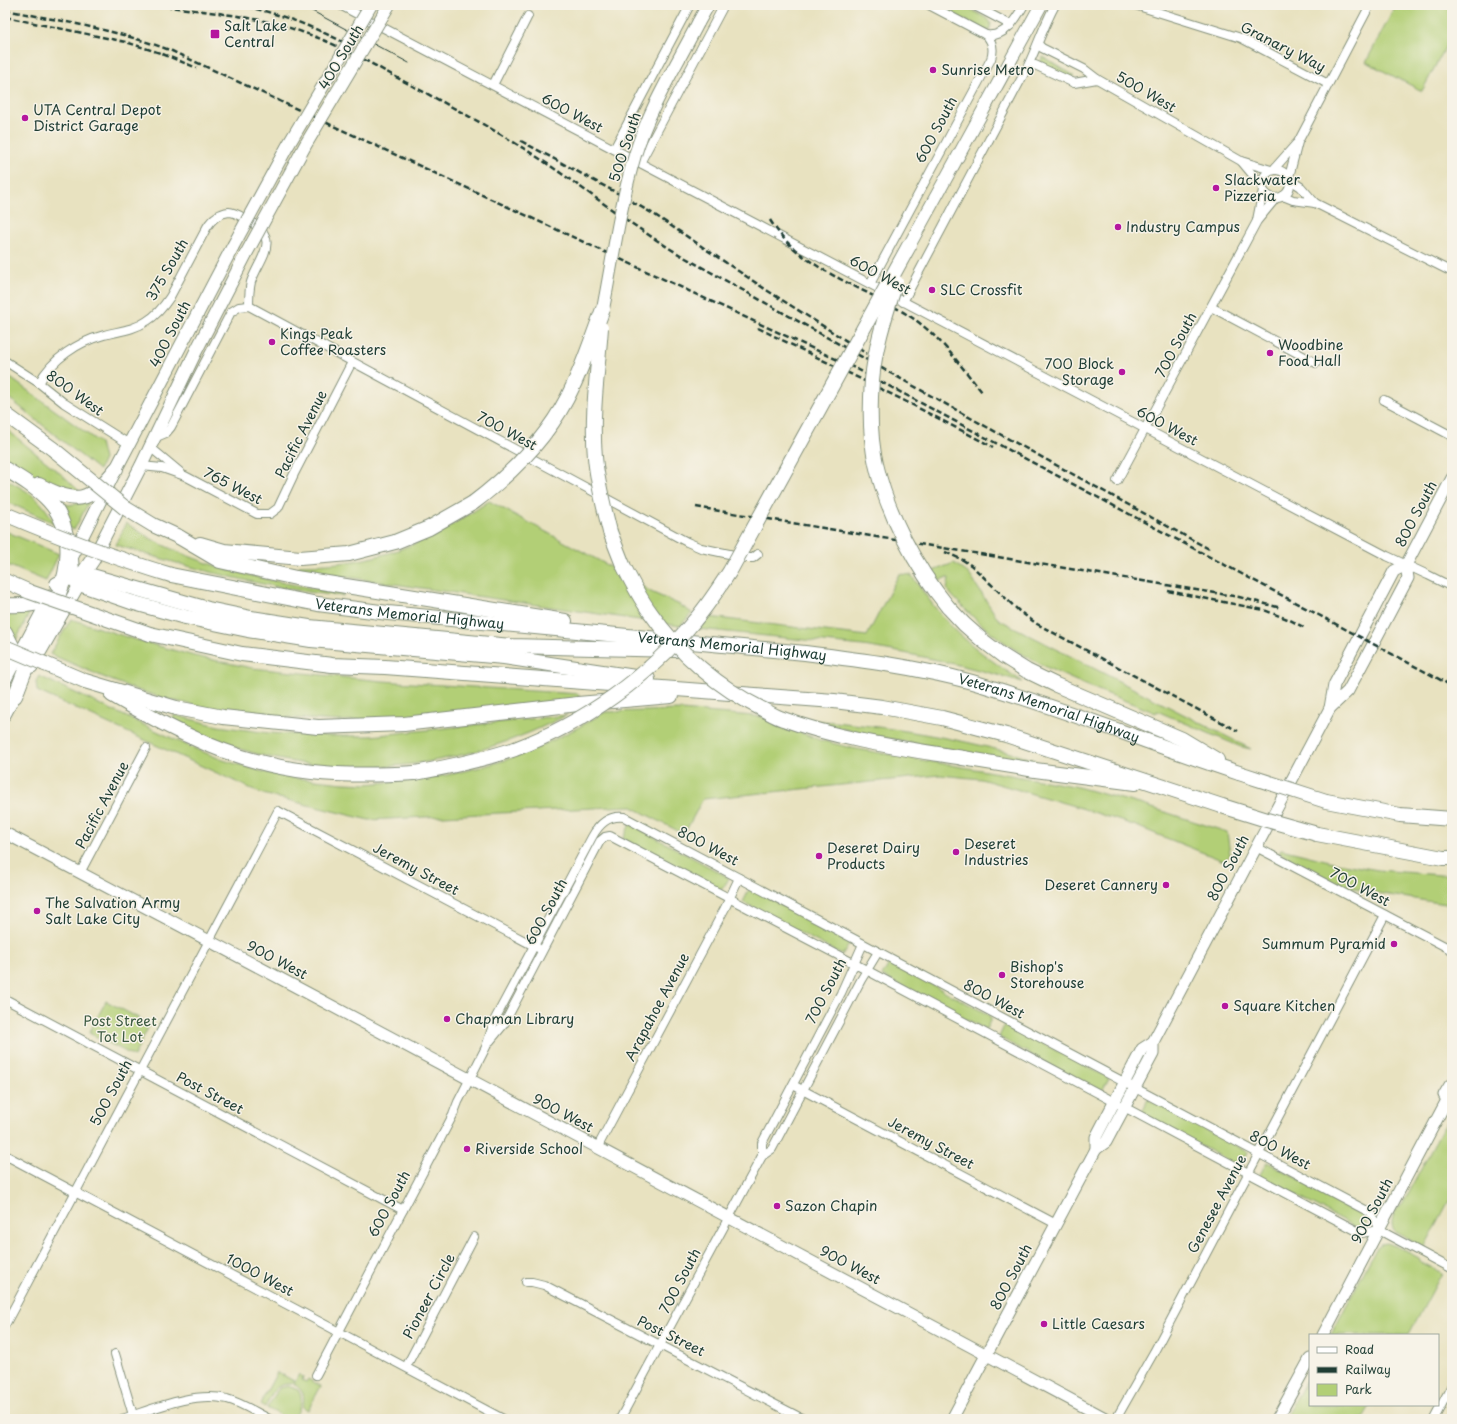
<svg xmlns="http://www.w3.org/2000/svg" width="1457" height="1424" font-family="'Playpen Sans',sans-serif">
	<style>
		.green { fill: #b2cf76; stroke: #688655 }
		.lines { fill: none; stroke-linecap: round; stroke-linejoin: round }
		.street-casing { stroke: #84907a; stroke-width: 10 }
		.secondary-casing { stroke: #84907a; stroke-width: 13 }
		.primary-casing { stroke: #84907a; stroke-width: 14 }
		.highway-casing { stroke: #84907a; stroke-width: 16 }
		.street { stroke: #fff; stroke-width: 8 }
		.secondary { stroke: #fff; stroke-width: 11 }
		.primary { stroke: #fff; stroke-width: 12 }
		.highway { stroke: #fff; stroke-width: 14 }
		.tram { stroke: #1f3d34; stroke-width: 1 }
		.rail { stroke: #1f3d34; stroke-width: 2.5; stroke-dasharray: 6 3; stroke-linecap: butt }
		.primary-bridge-casing { stroke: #84907a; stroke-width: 14; stroke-linecap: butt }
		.highway-bridge-casing { stroke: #84907a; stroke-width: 16; stroke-linecap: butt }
		.primary-bridge { stroke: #fff; stroke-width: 12 }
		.highway-bridge { stroke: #fff; stroke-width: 14 }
		.poi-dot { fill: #b5179e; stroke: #f7f3e8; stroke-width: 1.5 }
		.labels { text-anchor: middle; stroke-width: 3; stroke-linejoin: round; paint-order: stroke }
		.poi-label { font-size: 14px; fill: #1f3d34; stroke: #f7f3e8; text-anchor: start }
		.street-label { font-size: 14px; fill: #1f3d34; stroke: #f7f3e8 }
		.park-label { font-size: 14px; fill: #3c5a41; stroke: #f7f3e8 }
	</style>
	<rect width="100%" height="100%" fill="#f7f3e8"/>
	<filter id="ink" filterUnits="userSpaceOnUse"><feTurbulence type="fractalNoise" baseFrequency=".025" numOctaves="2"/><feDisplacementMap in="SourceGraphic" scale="8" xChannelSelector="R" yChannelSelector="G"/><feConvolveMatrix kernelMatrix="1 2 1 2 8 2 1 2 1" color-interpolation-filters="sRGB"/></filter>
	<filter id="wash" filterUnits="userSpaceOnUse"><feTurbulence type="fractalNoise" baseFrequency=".012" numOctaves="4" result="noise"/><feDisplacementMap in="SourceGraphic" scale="16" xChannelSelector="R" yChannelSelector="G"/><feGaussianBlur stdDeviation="0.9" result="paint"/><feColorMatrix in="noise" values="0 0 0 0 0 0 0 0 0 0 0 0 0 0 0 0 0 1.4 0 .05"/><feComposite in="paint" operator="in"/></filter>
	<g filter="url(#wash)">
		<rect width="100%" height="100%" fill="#e8e2c0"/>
		<!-- green -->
		<g class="green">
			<path d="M935,5H963L988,19L991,23L990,29L986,31Z"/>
			<path d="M1396,5H1452V35L1422,91L1366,62Z"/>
			<path d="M1043,57L1073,75V78H1070L1040,62Z"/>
			<path d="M5,374L100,443L104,459L99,470L5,395Z"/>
			<path d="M5,428L67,479L79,491C61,495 21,469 5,459Z"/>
			<path d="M5,479C28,491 42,499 54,523L5,501Z"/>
			<path d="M50,497L68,505L89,502L74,530L67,527Z"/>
			<path d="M489,501L622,573L651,592L680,605L692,613L680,626L299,570L300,565C376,565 426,545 489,501Z"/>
			<path d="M126,523C141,533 157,543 174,550C228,574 286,584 343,593V596C266,589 191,568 116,545Z"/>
			<path d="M5,531L59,554L46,581L5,564Z"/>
			<path d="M954,563L969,574L998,619L1251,749L1241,747L1157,711L1156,713C1112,695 1065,679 1024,655C995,638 970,616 947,590L949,578H944L940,581L933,571Z"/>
			<path d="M899,574L911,575C921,588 930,602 941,615C964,642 993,662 1023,682C970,667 917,654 863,646L699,629L709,617L867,636Z"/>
			<path d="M5,611L30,612L16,640L5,627Z"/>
			<path d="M71,619L130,638L194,656L252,668L382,681L579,694V700L384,719L337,721L236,714L170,700L140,691L108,679L50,654Z"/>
			<path d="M39,676L191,747L223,760L264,772L285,777L343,783L366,784L423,779L447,775L477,768L506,760L539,747L579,727L605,712L681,710L765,717L799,732L820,740L851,748L1074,786L1143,805L1227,832L1230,855L1224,861L1136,826L1081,808L981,779L940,775L703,799L684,834L630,806L369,820L263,794L37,691L36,681Z"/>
			<path d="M174,715L218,726L269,733L333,736H371L567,715C465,768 348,784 237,748C215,740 194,731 172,722Z"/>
			<path d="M811,720C886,726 963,738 1035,760V765L859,733Z"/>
			<path d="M630,824L726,876L728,880L723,888L720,890L623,839Z"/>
			<path d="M1281,849L1337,863L1378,870L1452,876V905L1383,894L1340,885L1279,853Z"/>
			<path d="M750,888L851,942L842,955L743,902Z"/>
			<path d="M890,962L989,1015L991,1019L986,1029H985L882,976Z"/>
			<path d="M106,1001L150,1024L134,1056L89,1033Z"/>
			<path d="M1007,1025L1109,1078L1101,1093L999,1037L1004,1026Z"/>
			<path d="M1148,1099L1248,1152L1240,1167L1141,1114Z"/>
			<path d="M1452,1111V1195L1424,1248L1394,1231C1389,1223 1394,1209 1402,1205Z"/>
			<path d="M1267,1162L1368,1216L1361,1230L1259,1176Z"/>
			<path d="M1387,1243L1398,1247L1419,1258L1421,1262L1442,1273L1409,1335H1331L1377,1247L1381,1244Z"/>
			<path d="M277,1372L294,1381L292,1384C274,1383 273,1393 265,1407L260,1404Z"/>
			<path d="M299,1374L303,1377L302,1380L306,1382L308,1379L321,1386L308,1410L302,1407C306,1397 303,1390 294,1384Z"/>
			<path d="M1310,1374V1405H1371L1363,1419H1285Z"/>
			<path d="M288,1386L298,1390C305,1400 299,1409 294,1419H288L267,1408L279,1388Z"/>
		</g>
	</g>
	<g filter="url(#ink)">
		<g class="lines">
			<defs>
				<g id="street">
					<path d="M340,5L1387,556L1428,575L1452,587"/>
					<path d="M973,5L1011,25"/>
					<path d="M1135,5L1241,38L1328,84"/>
					<path d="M986,35C1005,38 1016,19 1024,5"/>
					<path d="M1038,44L1042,48L1084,69L1097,79L1241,161L1271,170"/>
					<path d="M1027,68L1035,65L1074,83L1097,79"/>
					<path d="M493,85L528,16"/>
					<path d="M614,149L690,5"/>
					<path d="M1242,162L1262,186"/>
					<path d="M640,163L724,5"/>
					<circle cx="1276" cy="184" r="14"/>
					<path d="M1273,170L1296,144"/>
					<path d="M1289,177L1298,142L1370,5"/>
					<path d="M1290,180L1301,187L1315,203"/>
					<path d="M1283,196L1293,200L1315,203L1452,272"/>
					<path d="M1257,220L1263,190"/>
					<path d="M870,284L991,59C994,50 993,42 986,35L929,5"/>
					<path d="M903,302L1027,68C1037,47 1044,25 1055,5"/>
					<path d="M1211,307L1316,363"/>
					<path d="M5,361L39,383L64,403L129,444"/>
					<path d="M39,383C52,359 78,342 104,335C119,331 134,330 147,321C157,315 164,306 170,297L207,227C212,219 219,213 229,212C236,212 243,218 249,221C282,239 260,257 251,282C249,290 249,298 249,306"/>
					<path d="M1384,400L1452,436"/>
					<path d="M154,438L166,433L171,427L231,312L239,307L249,306L687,542L701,548L748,558H753L758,554"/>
					<path d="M150,447L180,472"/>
					<path d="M141,466L162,468L185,476L257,514H270L278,508L294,474L352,362"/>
					<path d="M1117,481L1257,221L1276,198"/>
					<path d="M1256,847L1452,950"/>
					<path d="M80,873L146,748"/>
					<path d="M5,999L403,1210"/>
					<path d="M490,1041L504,1024L600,841L605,837L610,836L855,964L1361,1233L1379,1230L1452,1269"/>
					<path d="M793,1085L1056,1224"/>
					<path d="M597,1148L725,908L739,878"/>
					<path d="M5,1155L503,1419"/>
					<path d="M762,1156V1143L841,993L863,944"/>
					<path d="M526,1282H532L544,1285C630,1330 717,1374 803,1419"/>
					<path d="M5,1325L278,811L538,948"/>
					<path d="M115,1354L133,1415"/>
					<path d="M406,1367L474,1237"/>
					<path d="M316,1375L453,1115L458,1102L486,1047L495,1019L592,837C599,824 608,815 624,817L1371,1213L1379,1230"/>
					<path d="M122,1419C153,1409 194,1391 227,1399C242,1403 255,1412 269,1419"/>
					<path d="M620,1419L762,1156L772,1149L861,980L878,952"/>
					<path d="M1116,1419L1154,1352L1385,915"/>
					<path d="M1434,1419L1452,1385"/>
				</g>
				<g id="secondary">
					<path d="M32,667L83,578"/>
					<path d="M5,681L50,596"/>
					<path d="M1330,708L1334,685L1394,571L1406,565L1452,478"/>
					<path d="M5,715L19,689"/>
					<path d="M5,833L285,981L1107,1419"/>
					<path d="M1447,1100L1444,1095L1450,1085L1452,1084"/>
					<path d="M1096,1149L1106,1142L1153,1054V1042"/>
					<path d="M1323,1335L1447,1100"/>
					<path d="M952,1419L1096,1149V1137L1142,1049L1153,1042L1330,708L1348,691L1371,648L1408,578L1406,565"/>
					<path d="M1277,1419L1310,1359"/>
				</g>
				<g id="primary">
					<path d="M698,23L708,5"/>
					<path d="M910,244L1041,5"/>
					<path d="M71,559L116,469L233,246"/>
					<path d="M93,559L141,466L196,351L246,254"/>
				</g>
				<g id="highway">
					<path d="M5,414L53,449"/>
					<path d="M5,469C20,478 37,488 49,501C73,527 71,565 58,596C54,607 47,618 42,629C32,650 24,674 15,696"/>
					<path d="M39,485C77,505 89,503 116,469"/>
					<path d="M610,532L623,565"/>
					<path d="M179,537L220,561L296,578L565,621"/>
					<path d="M200,544L224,551L300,558L349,554L395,542L429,528L473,503"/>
					<path d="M71,559C72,568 71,579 79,584L131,602L185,617L248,630L311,640L504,657L648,679"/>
					<path id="s1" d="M171,575L318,604L388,613L805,653C861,660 917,667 972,682C1063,708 1150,744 1239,773"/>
					<path d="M78,581L93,559"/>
					<path d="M57,584L76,575L85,574L208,609L251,618L309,627L511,646L676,650"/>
					<path d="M5,605C24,606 42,605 59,597"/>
					<path d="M948,607L964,624L982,640L1003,656L1027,671L1056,685L1182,739L1217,760"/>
					<path d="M5,632L12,646L14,663"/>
					<path d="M150,634L242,654L332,665L385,667L834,701L882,707L942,718L1006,735L1222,806"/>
					<path d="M45,664L85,681L176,708L223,717L318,727L404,724L578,704L671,696"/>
					<path d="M112,695C137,709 162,724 187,735C226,754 269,767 312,772C346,776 380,775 415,773"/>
					<path d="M963,758L1035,770L1135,783"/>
					<path d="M1326,801L1400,815L1452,819"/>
					<path d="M1317,834L1443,858H1452"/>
				</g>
			</defs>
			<!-- street casing -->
			<use href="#street" class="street-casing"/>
			<!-- secondary casing -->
			<use href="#secondary" class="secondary-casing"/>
			<!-- primary casing -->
			<use href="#primary" class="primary-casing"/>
			<!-- highway casing -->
			<use href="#highway" class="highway-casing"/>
			<!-- street -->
			<use href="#street" class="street"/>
			<!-- secondary -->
			<use href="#secondary" class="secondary"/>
			<!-- primary -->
			<use href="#primary" class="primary"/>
			<!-- highway -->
			<use href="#highway" class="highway"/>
			<!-- tram -->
			<path class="tram" d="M301,5L409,63"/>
			<!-- rail -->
			<g class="rail">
				<path d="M156,5C205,12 255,15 302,32C338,44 372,64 405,82C458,110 513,139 562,174C602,202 640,231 682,256L976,421L1209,549"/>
				<path d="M238,5C276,12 312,26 347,44"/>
				<path d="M5,10C62,21 118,30 172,51L857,369L1452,686"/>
				<path d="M5,17L126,42L160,53L197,68"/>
				<path d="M521,141L619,194L655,215L768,291L867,354"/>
				<path d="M770,220C801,271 864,286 911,317C940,336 960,365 982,392"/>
				<path d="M758,328L905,401L993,447"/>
				<path d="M696,507L1239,597L1281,608"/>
				<path d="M945,552L963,560L972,566L1019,611L1037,624L1238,731"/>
				<path d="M1168,591L1264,610L1290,620L1305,628"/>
			</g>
			<defs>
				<g id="primary-bridge">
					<path d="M233,246L287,147L371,5"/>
					<path d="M246,254L306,144L389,5"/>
					<path d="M603,309C613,258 620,205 635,155C649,108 676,66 698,23"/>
				</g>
				<g id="highway-bridge">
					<path d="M896,282C886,314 875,346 872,380C870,406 870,439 876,464C887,513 916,568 948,607"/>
					<path d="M601,328C598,370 591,414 595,457C597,482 604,507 610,532"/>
					<path d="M53,449L125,508L153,525L179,537"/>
					<path d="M473,503C514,472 552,433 573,386C585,361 593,335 603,309"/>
					<path d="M5,514C59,537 114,558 171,575"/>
					<path d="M623,565C631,581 639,597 650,612C678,653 719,688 764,710C770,713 776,717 783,719C841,740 902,748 963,758"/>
					<path d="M5,581L30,592L150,634"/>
					<path d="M5,647L45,664"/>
					<path d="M415,773C448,767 482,760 515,749C584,723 648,678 695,620C708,605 719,588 730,571L910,244"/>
					<path d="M1239,773L1326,801"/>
					<path d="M1222,806L1267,820L1317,834"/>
				</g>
			</defs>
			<!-- primary-bridge casing -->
			<use href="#primary-bridge" class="primary-bridge-casing"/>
			<!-- highway-bridge casing -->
			<use href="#highway-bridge" class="highway-bridge-casing"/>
			<!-- primary-bridge -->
			<use href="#primary-bridge" class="primary-bridge"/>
			<!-- highway-bridge -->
			<use href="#highway-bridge" class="highway-bridge"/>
		</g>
	</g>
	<!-- markers -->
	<g class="poi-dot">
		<rect x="210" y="29" width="10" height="10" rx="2"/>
		<circle cx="933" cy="70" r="4"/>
		<circle cx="25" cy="118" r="4"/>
		<circle cx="1216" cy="188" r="4"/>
		<circle cx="1118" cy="227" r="4"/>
		<circle cx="932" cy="290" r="4"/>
		<circle cx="272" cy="342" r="4"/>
		<circle cx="1270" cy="353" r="4"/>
		<circle cx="1122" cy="372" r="4"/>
		<circle cx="956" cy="852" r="4"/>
		<circle cx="819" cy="856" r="4"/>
		<circle cx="1166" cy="885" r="4"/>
		<circle cx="37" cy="911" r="4"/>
		<circle cx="1394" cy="944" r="4"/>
		<circle cx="1002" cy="975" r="4"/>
		<circle cx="1225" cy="1006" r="4"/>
		<circle cx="447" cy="1019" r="4"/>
		<circle cx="467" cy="1149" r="4"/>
		<circle cx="777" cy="1206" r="4"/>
		<circle cx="1044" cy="1324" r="4"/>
	</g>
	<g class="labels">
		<!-- poi labels -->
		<g class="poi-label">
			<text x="224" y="31">Salt Lake<tspan x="224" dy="16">Central</tspan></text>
			<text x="941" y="75">Sunrise Metro</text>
			<text x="33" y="115">UTA Central Depot<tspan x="33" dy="16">District Garage</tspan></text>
			<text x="1224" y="185">Slackwater<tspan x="1224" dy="16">Pizzeria</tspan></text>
			<text x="1126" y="232">Industry Campus</text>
			<text x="940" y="295">SLC Crossfit</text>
			<text x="280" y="339">Kings Peak<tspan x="280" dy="16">Coffee Roasters</tspan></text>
			<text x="1278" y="350">Woodbine<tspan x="1278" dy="16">Food Hall</tspan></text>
			<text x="1114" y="369" text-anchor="end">700 Block<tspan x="1114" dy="16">Storage</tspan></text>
			<text x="964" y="849">Deseret<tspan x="964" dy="16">Industries</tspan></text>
			<text x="827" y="853">Deseret Dairy<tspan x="827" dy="16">Products</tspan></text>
			<text x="1158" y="890" text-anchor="end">Deseret Cannery</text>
			<text x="45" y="908">The Salvation Army<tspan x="45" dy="16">Salt Lake City</tspan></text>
			<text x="1386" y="949" text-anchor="end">Summum Pyramid</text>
			<text x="1010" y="972">Bishop's<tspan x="1010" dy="16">Storehouse</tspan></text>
			<text x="1233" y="1011">Square Kitchen</text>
			<text x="455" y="1024">Chapman Library</text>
			<text x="475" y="1154">Riverside School</text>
			<text x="785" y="1211">Sazon Chapin</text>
			<text x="1052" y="1329">Little Caesars</text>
		</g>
		<!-- street labels -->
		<g class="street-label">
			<text transform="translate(1283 47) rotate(27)" y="5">Granary Way</text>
			<text transform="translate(341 57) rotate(-59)" y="5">400 South</text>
			<text transform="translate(1146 92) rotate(30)" y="5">500 West</text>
			<text transform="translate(572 113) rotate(28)" y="5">600 West</text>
			<text transform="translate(936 130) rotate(-62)" y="5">600 South</text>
			<text transform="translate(625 147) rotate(-72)" y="5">500 South</text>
			<text transform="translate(167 270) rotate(-60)" y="5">375 South</text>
			<text transform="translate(880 275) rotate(28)" y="5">600 West</text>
			<text transform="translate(170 334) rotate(-63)" y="5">400 South</text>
			<text transform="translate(1176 345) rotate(-62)" y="5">700 South</text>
			<text transform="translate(75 393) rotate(36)" y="5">800 West</text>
			<text transform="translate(1167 426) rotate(28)" y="5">600 West</text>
			<text transform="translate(507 431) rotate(28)" y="5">700 West</text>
			<text transform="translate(301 434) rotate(-63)" y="5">Pacific Avenue</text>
			<text transform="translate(233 486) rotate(27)" y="5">765 West</text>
			<text transform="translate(1416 514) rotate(-62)" y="5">800 South</text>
			<text dy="5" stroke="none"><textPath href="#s1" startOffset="242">Veterans Memorial Highway</textPath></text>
			<text dy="5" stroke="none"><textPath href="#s1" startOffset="566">Veterans Memorial Highway</textPath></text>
			<text dy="5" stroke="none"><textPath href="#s1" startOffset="890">Veterans Memorial Highway</textPath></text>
			<text transform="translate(102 805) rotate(-62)" y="5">Pacific Avenue</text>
			<text transform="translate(708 846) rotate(28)" y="5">800 West</text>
			<text transform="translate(1228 868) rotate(-62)" y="5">800 South</text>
			<text transform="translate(416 869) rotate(28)" y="5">Jeremy Street</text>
			<text transform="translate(1360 887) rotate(28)" y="5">700 West</text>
			<text transform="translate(546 912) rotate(-62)" y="5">600 South</text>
			<text transform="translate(277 960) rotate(28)" y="5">900 West</text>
			<text transform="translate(826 991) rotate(-63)" y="5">700 South</text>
			<text transform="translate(994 999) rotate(28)" y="5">800 West</text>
			<text transform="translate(657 1007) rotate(-62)" y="5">Arapahoe Avenue</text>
			<text transform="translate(111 1093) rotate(-62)" y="5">500 South</text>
			<text transform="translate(210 1093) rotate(28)" y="5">Post Street</text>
			<text transform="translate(563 1113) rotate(28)" y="5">900 West</text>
			<text transform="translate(931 1143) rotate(28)" y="5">Jeremy Street</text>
			<text transform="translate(1280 1150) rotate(28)" y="5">800 West</text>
			<text transform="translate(389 1204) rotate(-62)" y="5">600 South</text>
			<text transform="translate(1217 1204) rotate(-62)" y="5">Genesee Avenue</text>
			<text transform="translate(1372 1211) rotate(-62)" y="5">900 South</text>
			<text transform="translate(850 1265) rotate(28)" y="5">900 West</text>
			<text transform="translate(260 1275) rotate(28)" y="5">1000 West</text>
			<text transform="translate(1011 1277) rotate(-62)" y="5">800 South</text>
			<text transform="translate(680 1281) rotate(-62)" y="5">700 South</text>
			<text transform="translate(429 1296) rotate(-62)" y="5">Pioneer Circle</text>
			<text transform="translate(671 1336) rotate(26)" y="5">Post Street</text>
		</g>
		<!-- park labels -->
		<g class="park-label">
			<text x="120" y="1026">Post Street<tspan x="120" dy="16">Tot Lot</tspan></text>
		</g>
	</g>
	<!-- margin -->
	<rect width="1457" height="1424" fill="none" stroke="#f7f3e8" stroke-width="20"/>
	<!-- legend -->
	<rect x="1309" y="1334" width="130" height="72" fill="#f7f3e8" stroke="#a1aaa0"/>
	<rect x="1317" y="1347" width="20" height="6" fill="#ffffff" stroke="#a1aaa0"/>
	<text x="1345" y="1354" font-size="12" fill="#1f3d34">Road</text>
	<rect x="1317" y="1367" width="20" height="6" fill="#1f3d34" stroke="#a1aaa0"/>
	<text x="1345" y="1374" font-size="12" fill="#1f3d34">Railway</text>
	<rect x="1317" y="1384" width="20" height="12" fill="#b2cf76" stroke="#a1aaa0"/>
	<text x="1345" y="1394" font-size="12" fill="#1f3d34">Park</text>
</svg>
